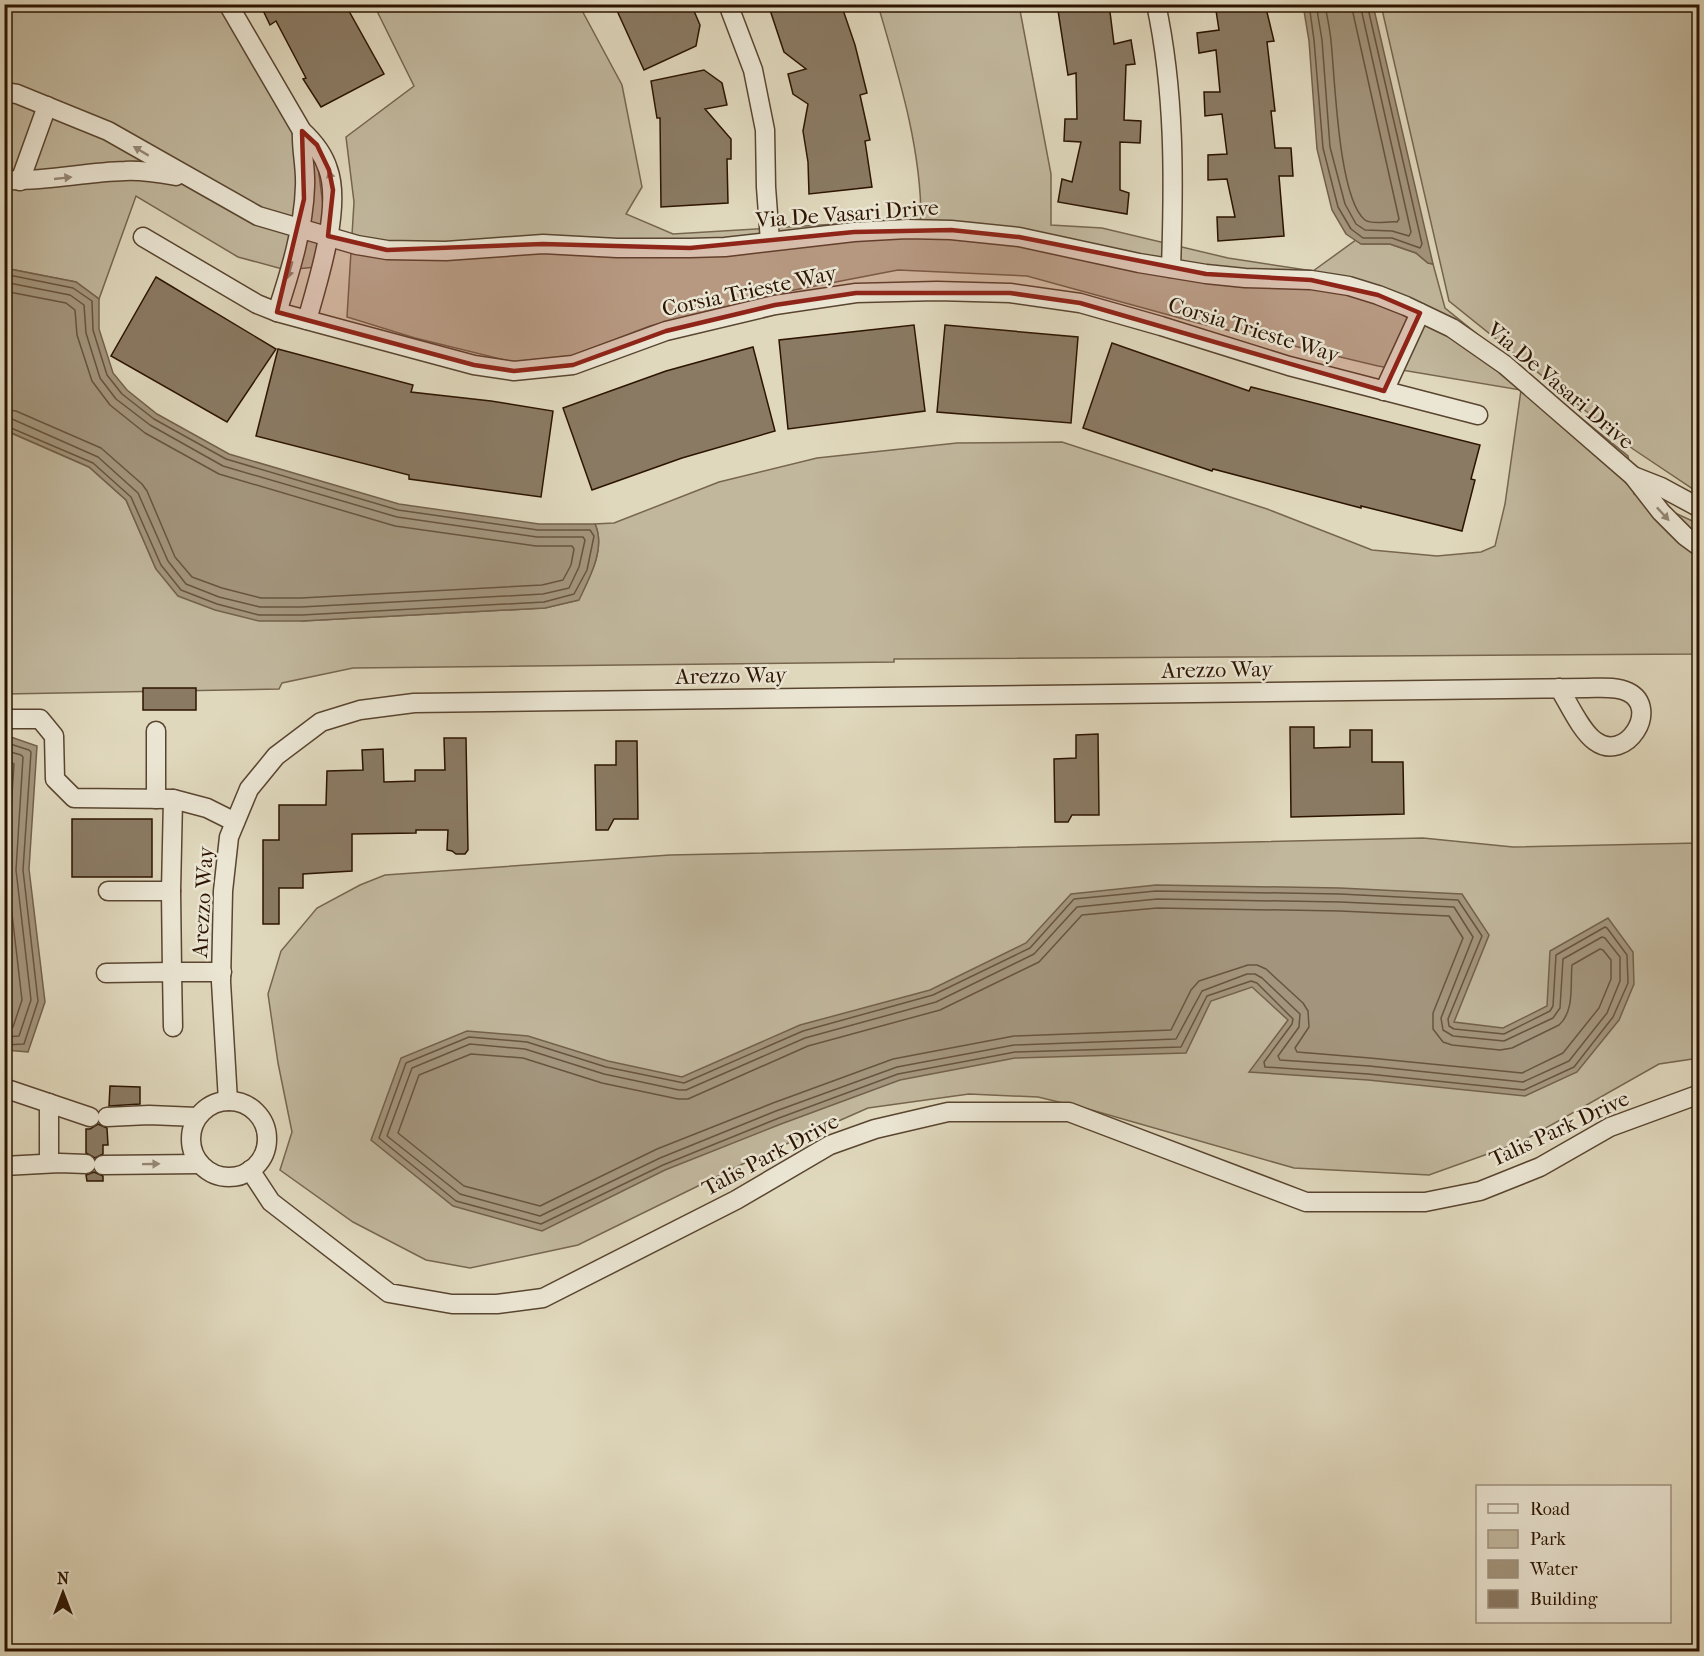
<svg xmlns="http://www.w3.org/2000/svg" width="1704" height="1656" font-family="'IM FELL French Canon',serif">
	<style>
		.green { fill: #c1b79d; stroke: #76664f; stroke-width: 1.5 }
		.water { fill: #a3957d; stroke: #73614b; stroke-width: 1.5 }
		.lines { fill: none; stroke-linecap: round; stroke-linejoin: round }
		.shore { stroke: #68543f; stroke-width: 1.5 }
		.building { fill: #8a7a63; stroke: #2c1401; stroke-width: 1.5 }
		.minor-casing { stroke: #594530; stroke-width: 21 }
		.minor { stroke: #ebe6d4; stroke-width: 18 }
		.oneway { fill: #958875 }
		.marked { fill: #8f2418; fill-opacity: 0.2; stroke: #8f2418; stroke-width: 4.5; stroke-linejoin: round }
		.labels { text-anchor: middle; stroke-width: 5; stroke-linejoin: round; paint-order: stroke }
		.street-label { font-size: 22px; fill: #2c1401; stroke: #ebe6d4 }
	</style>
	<rect width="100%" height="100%" fill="#e0d8bd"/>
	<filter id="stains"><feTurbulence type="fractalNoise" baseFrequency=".00333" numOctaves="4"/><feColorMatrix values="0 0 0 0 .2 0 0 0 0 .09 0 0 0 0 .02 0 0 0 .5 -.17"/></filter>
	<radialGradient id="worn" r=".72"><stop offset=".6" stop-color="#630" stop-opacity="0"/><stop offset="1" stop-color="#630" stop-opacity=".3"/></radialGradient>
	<!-- green -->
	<g class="green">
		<path d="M4,5H227L316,151L326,229L316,267L286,270L238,257L136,196L99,299L76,282L5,268Z"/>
		<path d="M374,5H579L622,85L642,187L626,214L673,234L921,219C921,146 898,74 878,5H1019L1051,174V225L1102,228L1228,258L1313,271L1356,240L1362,244H1390L1416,253L1428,263L1433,264L1445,308L1628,456L1634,494L1699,524V654L894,659V662L353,668L282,683L279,689L5,694L4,430L89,467L126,500L156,569L302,621L545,608L578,600C590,577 606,548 595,524L614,523L719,482L817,458L957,443L1062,442L1267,509L1372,550L1437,556L1481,552L1495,546L1505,504L1521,390L1378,366L1198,323L1027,276L898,270L789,291L650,326L569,357L521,364L415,338L347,317L354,202L346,137L414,86Z"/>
		<path d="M1381,5H1699V493L1633,449L1449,301Z"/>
		<path d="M1423,838L1513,847L1699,843V1058L1659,1064L1521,1142L1429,1175L1294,1168L1088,1109L1038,1097L969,1094L868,1108L761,1155L578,1245L470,1268L426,1260L353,1222L280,1170L292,1132L278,1063L268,994L281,951L317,908L360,885L385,875L670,855Z"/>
	</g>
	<!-- water -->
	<g class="water">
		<path d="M1303,5H1373L1433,264L1428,263L1416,253L1390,244H1361L1346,234L1332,210L1317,149L1309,41Z"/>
		<path d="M4,268L76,282L99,299V329L113,373L127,390L157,414L229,454L399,504L539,524H595C606,548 590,577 579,600L545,608L302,621H259L215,610L178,596L156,569L126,500L89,467L5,430Z"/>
		<path d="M5,735L37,746L29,869L45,1002L28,1052L5,1050Z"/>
		<path d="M1156,885L1340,888L1462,894L1489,935L1454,1022L1503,1028L1547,1006L1550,951L1608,918L1633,952L1634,984L1619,1020L1577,1072L1525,1096L1368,1080L1249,1072L1288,1020L1252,987L1211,1001L1186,1053L1015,1058L900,1080L781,1124L665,1170L542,1231L453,1206L371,1140L401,1058L467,1031L528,1036L608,1061L682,1077L800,1025L930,990L1026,943L1071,894Z"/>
	</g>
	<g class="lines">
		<!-- shore -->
		<g class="shore">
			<path d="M1309,4L1314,40L1323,148L1338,207L1351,229L1363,238H1392L1420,248L1422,244L1367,4"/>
			<path d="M1316,4L1322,40L1330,147L1345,204L1356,224L1365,230L1392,231L1409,236L1411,232L1360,4"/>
			<path d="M1325,4C1327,17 1330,29 1331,41C1335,77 1338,198 1365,220C1372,225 1388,221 1397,222L1399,219L1351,4"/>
			<path d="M4,274L73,288L92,301L93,330L107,375L122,394L154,419L226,459L398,510L538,530H590L594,536L587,570L574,594L544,602L302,615H259L217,604L181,590L161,565L131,497L93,463L4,425"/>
			<path d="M4,282L70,295L84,305L86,333L100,378L116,399L150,425L223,466L397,517L537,537H583L585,540L579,567L569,588L543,594L301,607H260L219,597L186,584L168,561L138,493L98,457L12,419L4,418"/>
			<path d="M4,291L66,303L75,310L77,335L92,381L110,405L145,433L219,474L395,526L536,546H572L574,549L571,565L563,580L542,585L301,598H261L222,588L192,577L175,557L147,491L142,484L101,448L16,411L4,409"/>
			<path d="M4,742L29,750L31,752L23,870L38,1001L24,1044L4,1045"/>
			<path d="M4,750L21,755L23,757L16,870L31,1000L19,1036L4,1037"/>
			<path d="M4,759L14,764L7,871L22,1000L13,1027L4,1028"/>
			<path d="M1156,891L1340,894L1458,900L1482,936L1448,1019L1449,1026L1454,1029L1504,1034L1550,1011L1553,1006L1556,955L1605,927L1607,928L1627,955L1628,983L1613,1017L1574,1067L1524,1090L1368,1074L1265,1067L1264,1062L1292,1024L1293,1019L1257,983L1251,981L1207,996L1181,1047L1015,1052L898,1074L779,1118L663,1165L541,1224L456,1201L379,1138L406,1063L469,1037L527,1042L606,1067L684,1083L803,1031L933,995L1030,948L1074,899Z"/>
			<path d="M1157,899L1340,902L1454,907L1473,937L1441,1018L1443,1030L1453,1036L1504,1041L1553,1018L1560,1008L1563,959L1602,937L1605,938L1620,957V981L1607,1013L1569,1061L1523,1082L1369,1066L1280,1060L1278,1056L1299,1027L1300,1014L1262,978L1255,974H1247L1202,991L1176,1039L1014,1045L897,1067L776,1111L660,1158L540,1216L460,1194L387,1136L412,1068L470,1044L525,1049L604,1074L679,1090H686L805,1038L936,1002L1034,954L1077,907Z"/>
			<path d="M1157,908L1340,911L1449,916L1463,938L1433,1013V1029L1443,1042L1452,1045L1500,1050L1512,1048L1559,1025C1575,1011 1570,984 1572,965L1600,949L1603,950L1611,960V979L1599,1008L1563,1053L1522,1073L1370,1058L1297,1052L1295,1048L1309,1027L1308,1011L1303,1003L1266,969L1257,965H1248L1199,981L1191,990L1171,1030L1014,1036L893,1059L773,1103L657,1149L540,1206L464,1186L398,1133L419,1075L471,1054L523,1058L602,1083L678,1099H688L808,1046L940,1010L1039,962L1082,915Z"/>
		</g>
	</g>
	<!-- building -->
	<g class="building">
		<path d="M260,4H345L384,74L321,107L303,79L306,78L276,21L270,25Z"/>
		<path d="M614,4H691L700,25L696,46L644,70Z"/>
		<path d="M768,4H841L855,45L867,93L860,95L870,140L865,141L872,187L809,194L808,162L803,131L808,104L793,94L788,74L806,69L784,52Z"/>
		<path d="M1057,4H1109L1114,44L1131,40L1135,64L1126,65L1124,120L1141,121L1140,143L1120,142V190L1129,193L1127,214L1058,202L1062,179L1072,182L1081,142L1064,141L1065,119H1077L1076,73L1068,75Z"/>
		<path d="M1215,4H1265L1274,41L1267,42L1275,111H1271L1275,148H1291L1293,176H1279L1284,236L1218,241L1217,217H1235L1227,179L1208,180V155L1227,154L1222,114L1205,116L1204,92H1220L1216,50L1199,53L1197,33L1219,30Z"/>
		<path d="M704,70L722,83L727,105L705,109L731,139V159H727L728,203L661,207L660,118H657L651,81Z"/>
		<path d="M156,277L276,349L227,422L111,356Z"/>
		<path d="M914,325L925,411L788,429L779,340Z"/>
		<path d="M945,325L1078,337L1071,423L937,412Z"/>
		<path d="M1112,343L1249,391L1251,387L1480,445L1471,479L1475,480L1462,531L1361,506V508L1213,469L1212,471L1083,428Z"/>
		<path d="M753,347L775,431L682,458L592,490L563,408L666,371Z"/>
		<path d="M278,349L413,385L411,392L491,401L553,411L541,497L409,479V475L256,436Z"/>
		<rect x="143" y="688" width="53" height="22"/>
		<path d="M1290,727H1314V748L1350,747V730H1372V762H1403L1404,814L1291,817Z"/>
		<path d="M1098,734L1099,815H1072L1068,822H1055L1054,759L1076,758V735Z"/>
		<path d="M444,738H466L468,850L465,854H456L452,851L447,850L448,830H416V833L352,834V871L303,874V888H279V924H263V840H279V805H326L327,771L363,770L362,750L383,749L384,782L415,781V770H445Z"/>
		<path d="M616,741H637L638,819H614L608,830H596L595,765H616Z"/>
		<rect x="72" y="819" width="80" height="58"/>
		<path d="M110,1086L140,1087V1104L109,1106Z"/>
		<path d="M98,1124L107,1128L108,1145H103V1154L95,1158L86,1153V1129H90Z"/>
		<path d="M94,1172L103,1176V1181H87L86,1175Z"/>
	</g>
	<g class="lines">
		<defs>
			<g id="minor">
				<path d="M228,4L302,131C314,142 323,153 328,169C342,207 318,281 307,320"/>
				<path d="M728,4L753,70L765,130L766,187L770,241"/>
				<path d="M1156,4C1175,92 1174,180 1171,268"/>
				<path d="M4,92L17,94L108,131L258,216L357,245L387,250L446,251L543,244L617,248H690L725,247L854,232L907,229L951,230L1019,237L1139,263L1206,274L1245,278L1311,280L1349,286L1378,295L1406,306L1452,328L1505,365L1633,476L1661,512L1685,536L1700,547"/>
				<path d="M4,180C45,182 84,172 125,171C142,170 159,173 176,176"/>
				<path d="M20,181L47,106"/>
				<path d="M143,237L257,304L277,312L474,365L514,371L573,365L666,331L775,305L856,293L937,291L1010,293L1080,303L1161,326L1289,366L1478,415"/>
				<path d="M277,312C290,273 304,227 305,186C306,167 301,150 302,131"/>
				<path d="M1384,391L1420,313"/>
				<path d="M1633,476L1661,487L1700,508"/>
				<path d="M4,719H40L54,736L55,779L74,798L173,799"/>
				<path d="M156,731V799"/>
				<path d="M108,891H171"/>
				<path d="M222,972H172L171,891L173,799L207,808L235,822"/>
				<path d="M106,973L172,972L173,1027"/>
				<path d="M4,1088L90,1117"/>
				<path d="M228,1101L221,982L223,891L229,837L249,789L276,756L321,722L360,710L414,703L1587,688C1600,688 1616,686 1628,692C1661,708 1626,764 1595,741C1581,731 1569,704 1559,688"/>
				<circle cx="229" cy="1139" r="38"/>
				<path d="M49,1103V1163"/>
				<path d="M107,1117L149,1115L197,1117"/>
				<path d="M103,1165L199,1164"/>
				<path d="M4,1166L60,1163L86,1164"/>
				<path d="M250,1170L271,1202L389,1293L452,1304H497L543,1298L736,1200L830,1145L875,1129L948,1112H1069L1306,1202H1425L1480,1191L1540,1167L1610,1127L1700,1094"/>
			</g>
		</defs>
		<!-- minor casing -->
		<use href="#minor" class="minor-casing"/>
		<!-- minor -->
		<use href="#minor" class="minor"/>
	</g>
	<!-- one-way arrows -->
	<defs><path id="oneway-solid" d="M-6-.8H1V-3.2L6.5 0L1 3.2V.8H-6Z" transform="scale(1.5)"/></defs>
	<g class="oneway">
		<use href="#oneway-solid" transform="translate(141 151) rotate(-149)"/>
		<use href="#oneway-solid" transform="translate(63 178) rotate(-6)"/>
		<use href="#oneway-solid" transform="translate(331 179) rotate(-102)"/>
		<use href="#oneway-solid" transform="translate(290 270) rotate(106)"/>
		<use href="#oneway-solid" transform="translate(1663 514) rotate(47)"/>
		<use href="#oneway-solid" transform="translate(151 1164) rotate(-1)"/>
	</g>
	<!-- marked area -->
	<path class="marked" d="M302,131L317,145L329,170L333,190L328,236L387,250L543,244L690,248L854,232L951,230L1019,237L1206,274L1311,280L1378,295L1420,313L1384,391L1080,303L1010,293H856L775,305L666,331L573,365L514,371L474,365L277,312L304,199Z"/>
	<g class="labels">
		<!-- street labels -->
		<g class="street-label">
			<text transform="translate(847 213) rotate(-4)" y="8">Via De Vasari Drive</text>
			<text transform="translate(749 290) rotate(-12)" y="8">Corsia Trieste Way</text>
			<text transform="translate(1254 329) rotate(17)" y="8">Corsia Trieste Way</text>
			<text transform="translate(1561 385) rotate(40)" y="8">Via De Vasari Drive</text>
			<text transform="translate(1217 669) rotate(-1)" y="8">Arezzo Way</text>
			<text transform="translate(731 675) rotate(-1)" y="8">Arezzo Way</text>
			<text transform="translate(202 902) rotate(-87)" y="8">Arezzo Way</text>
			<text transform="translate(1559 1128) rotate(-25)" y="8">Talis Park Drive</text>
			<text transform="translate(770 1154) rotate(-28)" y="8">Talis Park Drive</text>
		</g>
	</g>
	<!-- margin -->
	<rect width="1704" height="1656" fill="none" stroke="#e0d8bd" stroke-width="24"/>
	<rect x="6" y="6" width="1692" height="1644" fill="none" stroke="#2c1401" stroke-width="3"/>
	<rect x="12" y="12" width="1680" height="1632" fill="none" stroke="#2c1401" stroke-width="1.5"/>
	<!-- legend -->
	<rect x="1476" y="1485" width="195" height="138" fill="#ebe6d4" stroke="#9f9280" stroke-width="1.5"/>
	<rect x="1488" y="1504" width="30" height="9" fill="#ebe6d4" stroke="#9f9280" stroke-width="1.5"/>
	<text x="1530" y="1515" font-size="18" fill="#2c1401">Road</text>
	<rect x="1488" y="1530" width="30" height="18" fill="#c1b79d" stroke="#9f9280" stroke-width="1.5"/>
	<text x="1530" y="1545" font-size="18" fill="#2c1401">Park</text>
	<rect x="1488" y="1560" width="30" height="18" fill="#a3957d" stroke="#9f9280" stroke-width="1.5"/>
	<text x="1530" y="1575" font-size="18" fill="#2c1401">Water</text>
	<rect x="1488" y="1590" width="30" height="18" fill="#8a7a63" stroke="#9f9280" stroke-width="1.5"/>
	<text x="1530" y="1605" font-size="18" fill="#2c1401">Building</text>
	<!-- north arrow -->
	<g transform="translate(63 1593)" stroke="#ebe6d4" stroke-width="4.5" paint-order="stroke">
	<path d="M0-4.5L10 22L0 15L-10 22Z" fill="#2c1401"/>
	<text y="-9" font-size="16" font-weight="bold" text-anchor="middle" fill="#2c1401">N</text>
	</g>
	<rect width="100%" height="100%" filter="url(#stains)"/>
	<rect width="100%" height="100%" fill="url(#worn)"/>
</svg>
